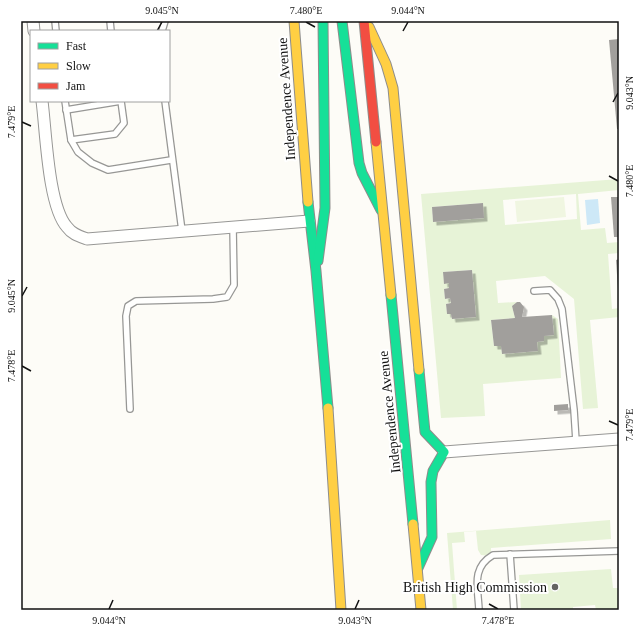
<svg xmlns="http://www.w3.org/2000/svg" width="640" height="631" font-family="'Times New Roman',serif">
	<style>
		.green { fill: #e7f3d7; fill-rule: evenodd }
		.pitch { fill: #f0f6e1 }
		.water { fill: #cde8f7 }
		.building { fill: #a19f9c; filter: url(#shadow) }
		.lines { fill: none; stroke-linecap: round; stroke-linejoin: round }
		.lane-casing { stroke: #979795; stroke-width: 8 }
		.street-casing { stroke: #979795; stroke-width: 13 }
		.fast-casing { stroke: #8e8d8b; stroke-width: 11 }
		.slow-casing { stroke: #8e8d8b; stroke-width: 11 }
		.jam-casing { stroke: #8e8d8b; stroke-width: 11 }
		.lane { stroke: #fffffe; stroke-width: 5.5 }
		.street { stroke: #fffffe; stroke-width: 11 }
		.fast { stroke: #16e098; stroke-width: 9 }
		.slow { stroke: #ffcf43; stroke-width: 9 }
		.jam { stroke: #f24e42; stroke-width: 9 }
		.ticks { fill: none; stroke: #111; stroke-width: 1.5 }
		.poi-dot { fill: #646362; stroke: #fff; stroke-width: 1.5 }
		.labels { text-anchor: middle; stroke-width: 4; stroke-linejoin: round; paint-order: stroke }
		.street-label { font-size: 14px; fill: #111; stroke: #fff }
		.poi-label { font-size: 14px; fill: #111; stroke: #fff; text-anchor: end }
		.neatline { fill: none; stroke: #111; stroke-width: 1.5 }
		.ticks-label { font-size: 10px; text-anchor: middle; fill: #111 }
	</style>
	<defs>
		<filter id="shadow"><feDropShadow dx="3.5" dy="3.5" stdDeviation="0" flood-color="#0004"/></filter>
	</defs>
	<rect width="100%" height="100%" fill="#fdfcf7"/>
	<!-- green -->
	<g class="green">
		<path d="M619,179V190L578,194L581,230L605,228L607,243L619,242V253L608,254L612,309L619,308V317L590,320L598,408L583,409L574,299L545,276L496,281L498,303L517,302L512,306L515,318L491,320L494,346H501L502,354L537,351V342L544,341V336L554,335L552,315L558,319L561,378L483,384L485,416L441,418L421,194ZM576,194L577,219L505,225L503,200ZM482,203L484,218L433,222L432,207ZM472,270L476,317L452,319L451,314H447L446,304L451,303L450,298L445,299L444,289L449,288V283H444L443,272Z"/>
		<path d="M610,520L611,539L491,548V556L481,555L478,550L476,531L464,532L465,542L452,543L457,610H453L447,533Z"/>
		<path d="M611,569L613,588H619V610H596L595,605L573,607V610H521L519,575Z"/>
	</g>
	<!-- pitch -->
	<path class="pitch" d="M564,197L566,217L517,222L515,201Z"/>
	<!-- water -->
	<path class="water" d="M598,199L600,223L587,225L585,200Z"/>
	<!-- building -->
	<g class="building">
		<path d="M619,39V129H617L609,40Z"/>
		<path d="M611,197H619V237H614Z"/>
		<path d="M483,203L484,218L433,222L432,207Z"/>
		<path d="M619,259V289H618L616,260Z"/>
		<path d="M472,270L476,317L452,319L451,314H447L446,304L451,303L450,298L445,299L444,289L449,288V283L444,284L443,272Z"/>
		<path d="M517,302H520L524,307L522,317L552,315L554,335L544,336V341L537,342L538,351L502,354L501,346H494L491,320L515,318L512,306Z"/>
		<path d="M568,404V410L554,411V405Z"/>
	</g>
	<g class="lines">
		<defs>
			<g id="lane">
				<path d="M55,21L56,31"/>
				<path d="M110,21L111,31"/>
				<path d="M162,31L165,21"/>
				<path d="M65,101L71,140L78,152L92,163L108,170L171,160"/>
				<path d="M165,101L182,231"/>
				<path d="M66,110L121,101"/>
				<path d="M71,140L115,134L124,123L121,101"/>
				<path d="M534,291L550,290L558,299L562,309L574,410L576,441"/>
				<path d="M130,409L126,316L128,306L136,301L213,299L227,297L234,285L233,227"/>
				<path d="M510,554L514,610"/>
				<path d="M479,610C478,587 471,568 493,555L619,551"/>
			</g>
			<g id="street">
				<path d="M33,21L34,31"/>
				<path d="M42,101C46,131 48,206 67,227C72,234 79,236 87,239L309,221"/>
				<path d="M444,452L619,439"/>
			</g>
			<g id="fast">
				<path d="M342,21L359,163L362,173L381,210"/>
				<path d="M308,202L316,271L328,408"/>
				<path d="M318,261L325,208L323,21"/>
				<path d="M391,295L413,524"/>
				<path d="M418,568L432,537L431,482L433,471L444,452L425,432L419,370"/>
			</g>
			<g id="slow">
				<path d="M294,21L308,202"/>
				<path d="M369,27L386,64L393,88L419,370"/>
				<path d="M376,142L391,295"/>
				<path d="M328,408L341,610"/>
				<path d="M413,524L421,610"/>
			</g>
			<path id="jam" d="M364,21L376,142"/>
		</defs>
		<!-- lane casing -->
		<use href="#lane" class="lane-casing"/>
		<!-- street casing -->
		<use href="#street" class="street-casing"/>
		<!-- fast casing -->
		<use href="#fast" class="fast-casing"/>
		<!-- slow casing -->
		<use href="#slow" class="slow-casing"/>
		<!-- jam casing -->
		<use href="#jam" class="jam-casing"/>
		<!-- lane -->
		<use href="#lane" class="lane"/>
		<!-- street -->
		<use href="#street" class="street"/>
		<!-- fast -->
		<use href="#fast" class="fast"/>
		<!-- slow -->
		<use href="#slow" class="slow"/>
		<!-- jam -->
		<use href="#jam" class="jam"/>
	</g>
	<!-- ticks -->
	<path class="ticks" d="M306,22L315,27M157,31L162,22M403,31L408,22M613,102L618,93M22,122L31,126M609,176L618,181M22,296L27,287M22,366L31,371M609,421L618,425M489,604L498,609M109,609L113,600M355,609L359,600"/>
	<!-- markers -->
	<circle class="poi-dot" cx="555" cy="587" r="4"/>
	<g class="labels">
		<!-- street labels -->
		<g class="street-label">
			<text transform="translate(286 99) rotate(-94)" y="5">Independence Avenue</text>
			<text transform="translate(389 412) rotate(-96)" y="5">Independence Avenue</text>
		</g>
		<!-- poi labels -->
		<g class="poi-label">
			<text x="547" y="592">British High Commission</text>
		</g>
	</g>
	<!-- border -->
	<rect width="640" height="631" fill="none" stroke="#ffffff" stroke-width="44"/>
	<!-- legend -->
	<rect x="30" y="30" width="140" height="72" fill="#ffffff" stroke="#a0a0a0"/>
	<rect x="38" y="43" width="20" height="6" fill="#16e098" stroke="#a0a0a0"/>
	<text x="66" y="50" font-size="12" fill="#111111">Fast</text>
	<rect x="38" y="63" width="20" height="6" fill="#ffcf43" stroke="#a0a0a0"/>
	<text x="66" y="70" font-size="12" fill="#111111">Slow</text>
	<rect x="38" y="83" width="20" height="6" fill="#f24e42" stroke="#a0a0a0"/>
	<text x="66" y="90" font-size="12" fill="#111111">Jam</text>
	<rect x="22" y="22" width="596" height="587" class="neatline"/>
	<g class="ticks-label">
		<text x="162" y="14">9.045°N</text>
		<text x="306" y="14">7.480°E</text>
		<text x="408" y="14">9.044°N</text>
		<text transform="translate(629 93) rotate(-90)" y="4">9.043°N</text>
		<text transform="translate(11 122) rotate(-90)" y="4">7.479°E</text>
		<text transform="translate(629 181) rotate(-90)" y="4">7.480°E</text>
		<text transform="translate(11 296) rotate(-90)" y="4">9.045°N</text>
		<text transform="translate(11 366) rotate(-90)" y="4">7.478°E</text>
		<text transform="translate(629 425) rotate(-90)" y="4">7.479°E</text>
		<text x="109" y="624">9.044°N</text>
		<text x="355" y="624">9.043°N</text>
		<text x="498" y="624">7.478°E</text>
	</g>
</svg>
